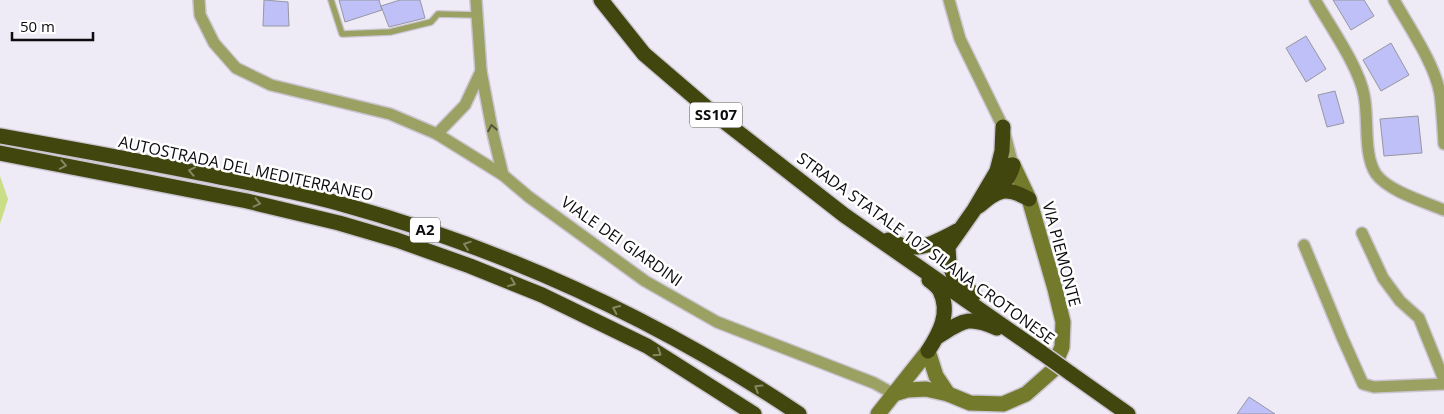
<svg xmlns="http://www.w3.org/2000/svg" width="1444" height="414" font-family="'Open Sans',sans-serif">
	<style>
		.green { fill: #cade86 }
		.building { fill: #bec0f7; stroke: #9697a2 }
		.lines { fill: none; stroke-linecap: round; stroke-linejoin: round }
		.lane-casing { stroke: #cac6d1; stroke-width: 8 }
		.street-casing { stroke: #cac6d1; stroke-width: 14 }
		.secondary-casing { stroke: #cac6d1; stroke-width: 18 }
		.highway-casing { stroke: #cac6d1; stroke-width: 18 }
		.lane { stroke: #9aa163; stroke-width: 5.5 }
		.street { stroke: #9aa163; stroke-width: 11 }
		.secondary { stroke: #747a2c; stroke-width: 15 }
		.highway { stroke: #41460e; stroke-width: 15 }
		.highway-bridge-casing { stroke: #cac6d1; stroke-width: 18; stroke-linecap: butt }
		.highway-bridge { stroke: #41460e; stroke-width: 15 }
		.oneway { stroke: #535639 }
		.oneway2 { stroke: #848762 }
		.labels { text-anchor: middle; stroke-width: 5; stroke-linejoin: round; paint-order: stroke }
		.shield { fill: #fff; stroke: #555457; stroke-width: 1 }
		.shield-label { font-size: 15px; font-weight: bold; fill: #0c0b0f }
		.street-label { font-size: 16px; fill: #0c0b0f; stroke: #fff }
	</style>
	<rect width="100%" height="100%" fill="#eeeaf6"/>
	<!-- green -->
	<path class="green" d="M0,176L8,199L0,224Z"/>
	<!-- building -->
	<g class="building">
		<path d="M264,0L288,2L289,26H263Z"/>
		<path d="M339,0H379L382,10L345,22Z"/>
		<path d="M400,0H420L425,18L389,27L381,6Z"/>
		<path d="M1333,0H1364L1374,16L1351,30Z"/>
		<path d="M1306,36L1326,69L1306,82L1286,48Z"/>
		<path d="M1391,43L1409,75L1381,91L1363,60Z"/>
		<path d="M1335,91L1344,123L1327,127L1318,95Z"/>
		<path d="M1418,116L1422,153L1384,156L1380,119Z"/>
		<path d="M1249,397L1275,414H1237Z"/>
	</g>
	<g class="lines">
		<defs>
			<path id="lane" d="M331,0L342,34L390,32L431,22L438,14L477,15"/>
			<g id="street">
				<path d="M199,0L200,15L214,43L236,68L271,85L390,114L437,134L503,175L529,197L645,281L717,322L874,383L894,394"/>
				<path d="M476,0L481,71L493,134L503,175"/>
				<path d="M949,0L960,39L1003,127L1013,165"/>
				<path d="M1315,0C1330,26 1359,67 1364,95C1369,118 1363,155 1376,174C1388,191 1425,202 1444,210"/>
				<path d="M1394,0C1409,27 1435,64 1440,94C1442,110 1443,127 1444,144"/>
				<path d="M437,134L465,105L481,71"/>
				<path d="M1362,233L1383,278L1400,301L1419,318L1444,380"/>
				<path d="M1304,245L1342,337L1363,384L1374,387L1444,384"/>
			</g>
			<g id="secondary">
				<path d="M928,351L936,376L948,394"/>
				<path d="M894,394L907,390L926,389L948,394L970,403L1003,404L1026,394L1052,371L1062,347L1063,322L1055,289L1029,199L1013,165"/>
				<path d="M878,414L928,351"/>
			</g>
			<g id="highway">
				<path d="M601,0L644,54L707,108L844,215L1042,353"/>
				<path d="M0,136C73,149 146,162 219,177C261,185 304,193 345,205C506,250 660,321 799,414"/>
				<path d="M0,153L247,201L339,223L397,240L470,266L542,295L647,346L754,414"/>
				<path d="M993,194C1002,185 1010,178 1013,165L1005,166L997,171"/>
				<path d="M979,206C998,189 1006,186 1029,199"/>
				<path d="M888,240C918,254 930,245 957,231"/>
				<path d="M974,294L955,279L949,263L948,247L974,210L997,171L1002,151L1003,127"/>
				<path d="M937,337C963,321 967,315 997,328"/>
				<path d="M928,351C939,334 951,313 940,291C938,287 933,283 929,280"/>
				<path d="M1070,373L1128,414"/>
			</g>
		</defs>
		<!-- lane casing -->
		<use href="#lane" class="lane-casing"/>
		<!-- street casing -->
		<use href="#street" class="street-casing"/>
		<!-- secondary casing -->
		<use href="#secondary" class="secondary-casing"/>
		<!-- highway casing -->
		<use href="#highway" class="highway-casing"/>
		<!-- lane -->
		<use href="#lane" class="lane"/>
		<!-- street -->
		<use href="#street" class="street"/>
		<!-- secondary -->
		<use href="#secondary" class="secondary"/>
		<!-- highway -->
		<use href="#highway" class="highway"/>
		<defs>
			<path id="highway-bridge" d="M1042,353L1070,373"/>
		</defs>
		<!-- highway-bridge casing -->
		<use href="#highway-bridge" class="highway-bridge-casing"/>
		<!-- highway-bridge -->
		<use href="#highway-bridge" class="highway-bridge"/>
	</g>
	<!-- one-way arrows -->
	<defs><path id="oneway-chevron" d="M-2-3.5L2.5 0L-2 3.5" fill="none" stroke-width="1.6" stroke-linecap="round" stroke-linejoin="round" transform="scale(1.25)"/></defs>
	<use class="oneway" href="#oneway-chevron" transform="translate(492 128) rotate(-101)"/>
	<g class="oneway2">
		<use href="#oneway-chevron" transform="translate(63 165) rotate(11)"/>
		<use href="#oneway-chevron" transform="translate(192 171) rotate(-169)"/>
		<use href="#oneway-chevron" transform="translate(257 203) rotate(13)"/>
		<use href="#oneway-chevron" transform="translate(467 245) rotate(-161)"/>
		<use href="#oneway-chevron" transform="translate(512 283) rotate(22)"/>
		<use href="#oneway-chevron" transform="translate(616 309) rotate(-155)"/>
		<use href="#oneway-chevron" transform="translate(658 353) rotate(33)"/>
		<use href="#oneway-chevron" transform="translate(758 388) rotate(-148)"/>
	</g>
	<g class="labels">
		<!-- shield labels -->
		<g class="shield">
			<rect x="690" y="102.5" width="52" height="25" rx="4"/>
			<rect x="410" y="217.5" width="30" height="25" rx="4"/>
		</g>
		<g class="shield-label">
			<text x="716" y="120">SS107</text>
			<text x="425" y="235">A2</text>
		</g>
		<!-- street labels -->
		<g class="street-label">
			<text transform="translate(246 168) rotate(12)" y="6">AUTOSTRADA DEL MEDITERRANEO</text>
			<text transform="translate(622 241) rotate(35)" y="6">VIALE DEI GIARDINI</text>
			<text transform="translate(926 248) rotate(36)" y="6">STRADA STATALE 107 SILANA CROTONESE</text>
			<text transform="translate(1062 254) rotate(75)" y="6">VIA PIEMONTE</text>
		</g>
	</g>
	<!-- scale -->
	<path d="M12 32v8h81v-8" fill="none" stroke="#0c0b0f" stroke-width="2.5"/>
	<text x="20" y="32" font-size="15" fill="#0c0b0f" stroke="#ffffff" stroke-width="4" paint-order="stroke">50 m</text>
</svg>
